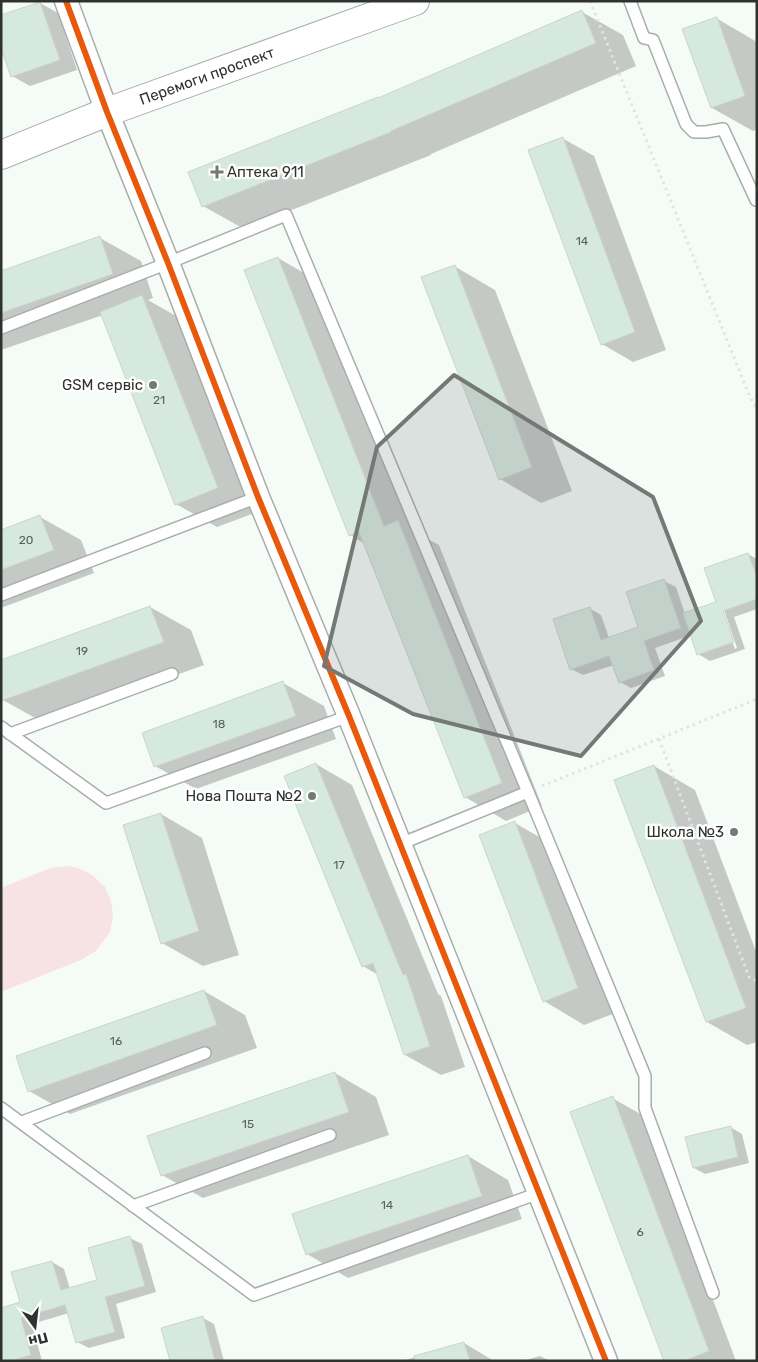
<svg xmlns="http://www.w3.org/2000/svg" width="758" height="1362" font-family="Rubik,sans-serif">
	<style>
		.park { fill: #f7e3e3 }
		.shadow { fill: #0003; fill-rule: evenodd }
		.building { fill: #d6e9df; stroke: #cdd2cf }
		.lines { fill: none; stroke-linecap: round; stroke-linejoin: round }
		.lane-casing { stroke: #a9aeab; stroke-width: 14 }
		.street-casing { stroke: #a9aeab; stroke-width: 25 }
		.secondary-casing { stroke: #a9aeab; stroke-width: 30 }
		.path { stroke: #e1e4e3; stroke-width: 3; stroke-dasharray: 2.5 4; stroke-linecap: butt }
		.lane { stroke: #fefffe; stroke-width: 11 }
		.street { stroke: #fefffe; stroke-width: 22 }
		.secondary { stroke: #fefffe; stroke-width: 28 }
		.cycleway-casing { stroke: #fff; stroke-width: 9 }
		.cycleway { stroke: #e8590c; stroke-width: 6 }
		.marked { fill: #747976; fill-opacity: 0.2; stroke: #747976; stroke-width: 4; stroke-linejoin: round }
		.poi-dot { fill: #747976; stroke: #fff; stroke-width: 2 }
		.labels { text-anchor: middle; stroke-width: 5; stroke-linejoin: round; paint-order: stroke }
		.number-label { font-size: 12px; fill: #58605c }
		.street-label { font-size: 15px; fill: #2e3330; stroke: #fff }
		.poi-label { font-size: 15px; fill: #2e3330; stroke: #fff; text-anchor: end }
	</style>
	<rect width="100%" height="100%" fill="#f5fcf8"/>
	<!-- park -->
	<path class="park" d="M68,866L78,868L92,875L105,887L111,901L113,916L110,932L96,951L81,960L1,992V888L50,868Z"/>
	<!-- shadow -->
	<g class="shadow">
		<path d="M40,3L58,13L77,70L30,86L12,76L1,16Z"/>
		<path d="M582,12L623,35L636,66L431,154V155L244,229L203,206L379,99Z"/>
		<path d="M716,18L757,42V129L753,131L712,108Z"/>
		<path d="M562,138L594,156L666,350L633,362L602,344Z"/>
		<path d="M100,238L141,261L153,298L148,300L183,320L257,512L217,527L176,504L103,315L1,350V272Z"/>
		<path d="M278,258L318,281L417,533L439,545L542,806L506,821L465,797L365,544L350,535Z"/>
		<path d="M454,266L495,290L572,491L541,503L500,479Z"/>
		<path d="M40,517L81,540L94,573L1,608V532Z"/>
		<path d="M748,554L757,559V609L734,617L745,649L710,661L698,654L692,635L655,648L665,676L631,688L620,682L614,665L583,675L571,669L589,608L601,615L609,638L640,628L664,581L676,587L685,614L718,603ZM721,610H724L737,648L735,649Z"/>
		<path d="M150,607L191,630L204,665L44,723L3,700Z"/>
		<path d="M283,683L324,706L336,739L196,789L155,766Z"/>
		<path d="M316,764L352,785L438,994L441,996L465,1067L441,1075L405,1055L378,975L363,966Z"/>
		<path d="M654,766L695,790L757,954V1042L747,1045L707,1022Z"/>
		<path d="M161,814L202,838L239,955L203,966L162,943Z"/>
		<path d="M515,823L555,846L618,1012L584,1025L544,1001Z"/>
		<path d="M204,991L245,1015L257,1048L70,1114L29,1091Z"/>
		<path d="M335,1073L376,1097L389,1135L203,1198L162,1175Z"/>
		<path d="M612,1098L644,1116L736,1361H665Z"/>
		<path d="M730,1127L742,1134L749,1163L705,1174L694,1168Z"/>
		<path d="M468,1156L508,1180L522,1219L348,1278L307,1254Z"/>
		<path d="M130,1238L142,1244L156,1292L116,1304L125,1338L89,1348L77,1342L69,1313L32,1324L42,1361H1L21,1303L52,1262L64,1269L70,1289L99,1281Z"/>
		<path d="M203,1318L214,1324L224,1361H172Z"/>
		<path d="M464,1343L494,1361H402Z"/>
		<path d="M540,1356L550,1361H522Z"/>
	</g>
	<!-- building -->
	<g class="building">
		<path d="M40,2L60,60L11,77L1,48V15Z"/>
		<path d="M582,10L596,43L391,131V132L202,207L188,172L378,97V98Z"/>
		<path d="M717,17L745,96L711,108L682,29Z"/>
		<path d="M563,137L635,332L601,345L528,150Z"/>
		<path d="M100,236L113,274L1,313V271Z"/>
		<path d="M278,257L384,526L398,520L502,783L464,798L359,532L349,536L244,270Z"/>
		<path d="M455,265L532,467L499,480L421,277Z"/>
		<path d="M142,295L218,488L175,505L100,312Z"/>
		<path d="M40,515L54,550L1,570V530Z"/>
		<path d="M748,553L757,577V599L723,611L734,642L697,655L683,613L716,602L704,568Z"/>
		<path d="M664,579L681,628L644,641L654,670L619,683L609,656L570,670L553,619L590,607L601,640L638,627L626,592Z"/>
		<path d="M150,606L164,642L1,701V660Z"/>
		<path d="M283,681L296,716L154,767L142,733Z"/>
		<path d="M316,763L403,975L406,974L430,1046L404,1055L373,963L362,967L284,776Z"/>
		<path d="M654,765L746,1008L706,1022L614,780Z"/>
		<path d="M161,813L199,931L161,944L123,825Z"/>
		<path d="M515,821L578,988L543,1002L479,835Z"/>
		<path d="M204,990L217,1025L28,1092L16,1056Z"/>
		<path d="M335,1072L349,1112L161,1176L147,1136Z"/>
		<path d="M613,1096L709,1351L684,1361H664L570,1112Z"/>
		<path d="M731,1126L738,1157L693,1168L685,1137Z"/>
		<path d="M468,1155L482,1196L306,1255L292,1214Z"/>
		<path d="M130,1236L145,1286L105,1297L115,1332L76,1343L65,1305L21,1318L31,1355L11,1361H1V1308L20,1302L11,1272L52,1261L61,1290L97,1280L88,1248Z"/>
		<path d="M203,1316L215,1361H170L161,1328Z"/>
		<path d="M464,1342L470,1361H415L414,1356Z"/>
	</g>
	<g class="lines">
		<defs>
			<g id="lane">
				<path d="M630,1L644,38L653,40L686,124L694,132H706L723,129L756,200H757"/>
				<path d="M1,328L168,263L286,215L528,792L645,1076V1108L713,1293"/>
				<path d="M1,595L258,497"/>
				<path d="M1,727L106,803L349,716"/>
				<path d="M10,734L172,674"/>
				<path d="M400,844L528,792"/>
				<path d="M1,1108L254,1295L539,1193"/>
				<path d="M22,1122L205,1053"/>
				<path d="M133,1206L330,1135"/>
			</g>
			<path id="street" d="M66,1L107,112L168,263L258,497L349,716L606,1361"/>
			<path id="secondary" d="M1,155L107,112L415,1"/>
		</defs>
		<!-- lane casing -->
		<use href="#lane" class="lane-casing"/>
		<!-- street casing -->
		<use href="#street" class="street-casing"/>
		<!-- secondary casing -->
		<use href="#secondary" class="secondary-casing"/>
		<!-- path -->
		<g class="path">
			<path d="M590,1L750,397L757,409"/>
			<path d="M659,739L749,977L757,981"/>
			<path d="M542,786L757,699"/>
		</g>
		<!-- lane -->
		<use href="#lane" class="lane"/>
		<!-- street -->
		<use href="#street" class="street"/>
		<!-- secondary -->
		<use href="#secondary" class="secondary"/>
		<defs>
			<path id="cycleway" d="M66,1L107,112L168,263L258,497L349,716L606,1361"/>
		</defs>
		<!-- cycleway casing -->
		<use href="#cycleway" class="cycleway-casing"/>
		<!-- cycleway -->
		<use href="#cycleway" class="cycleway"/>
	</g>
	<!-- marked area -->
	<path class="marked" d="M454,375L653,497L701,621L581,756L413,714L324,666L377,447Z"/>
	<!-- markers -->
	<g class="poi-dot">
		<path d="M214.5 164.5h5v5h5v5h-5v5h-5v-5h-5v-5h5z"/>
		<circle cx="153" cy="385" r="5"/>
		<circle cx="312" cy="796" r="5"/>
		<circle cx="734" cy="832" r="5"/>
	</g>
	<g class="labels">
		<!-- number labels -->
		<g class="number-label">
			<text x="582" y="245">14</text>
			<text x="159" y="404">21</text>
			<text x="26" y="544">20</text>
			<text x="82" y="655">19</text>
			<text x="219" y="728">18</text>
			<text x="339" y="869">17</text>
			<text x="116" y="1045">16</text>
			<text x="248" y="1128">15</text>
			<text x="387" y="1209">14</text>
			<text x="640" y="1236">6</text>
		</g>
		<!-- street labels -->
		<g class="street-label">
			<text transform="translate(207 76) rotate(-20)" y="5">Перемоги проспект</text>
		</g>
		<!-- poi labels -->
		<g class="poi-label">
			<text x="227" y="177" text-anchor="start">Аптека 911</text>
			<text x="143" y="390">GSM сервіс</text>
			<text x="302" y="801">Нова Пошта №2</text>
			<text x="724" y="837">Школа №3</text>
		</g>
	</g>
	<!-- border -->
	<rect width="758" height="1362" fill="none" stroke="#2e3330" stroke-width="5"/>
	<!-- north arrow -->
	<g transform="translate(35 1327) rotate(165)" stroke="#ffffff" stroke-width="4" paint-order="stroke">
	<path d="M0-4L9 19L0 12L-9 19Z" fill="#2e3330"/>
	<text y="-8" font-size="14" font-weight="bold" text-anchor="middle" fill="#2e3330">Пн</text>
	</g>
</svg>
